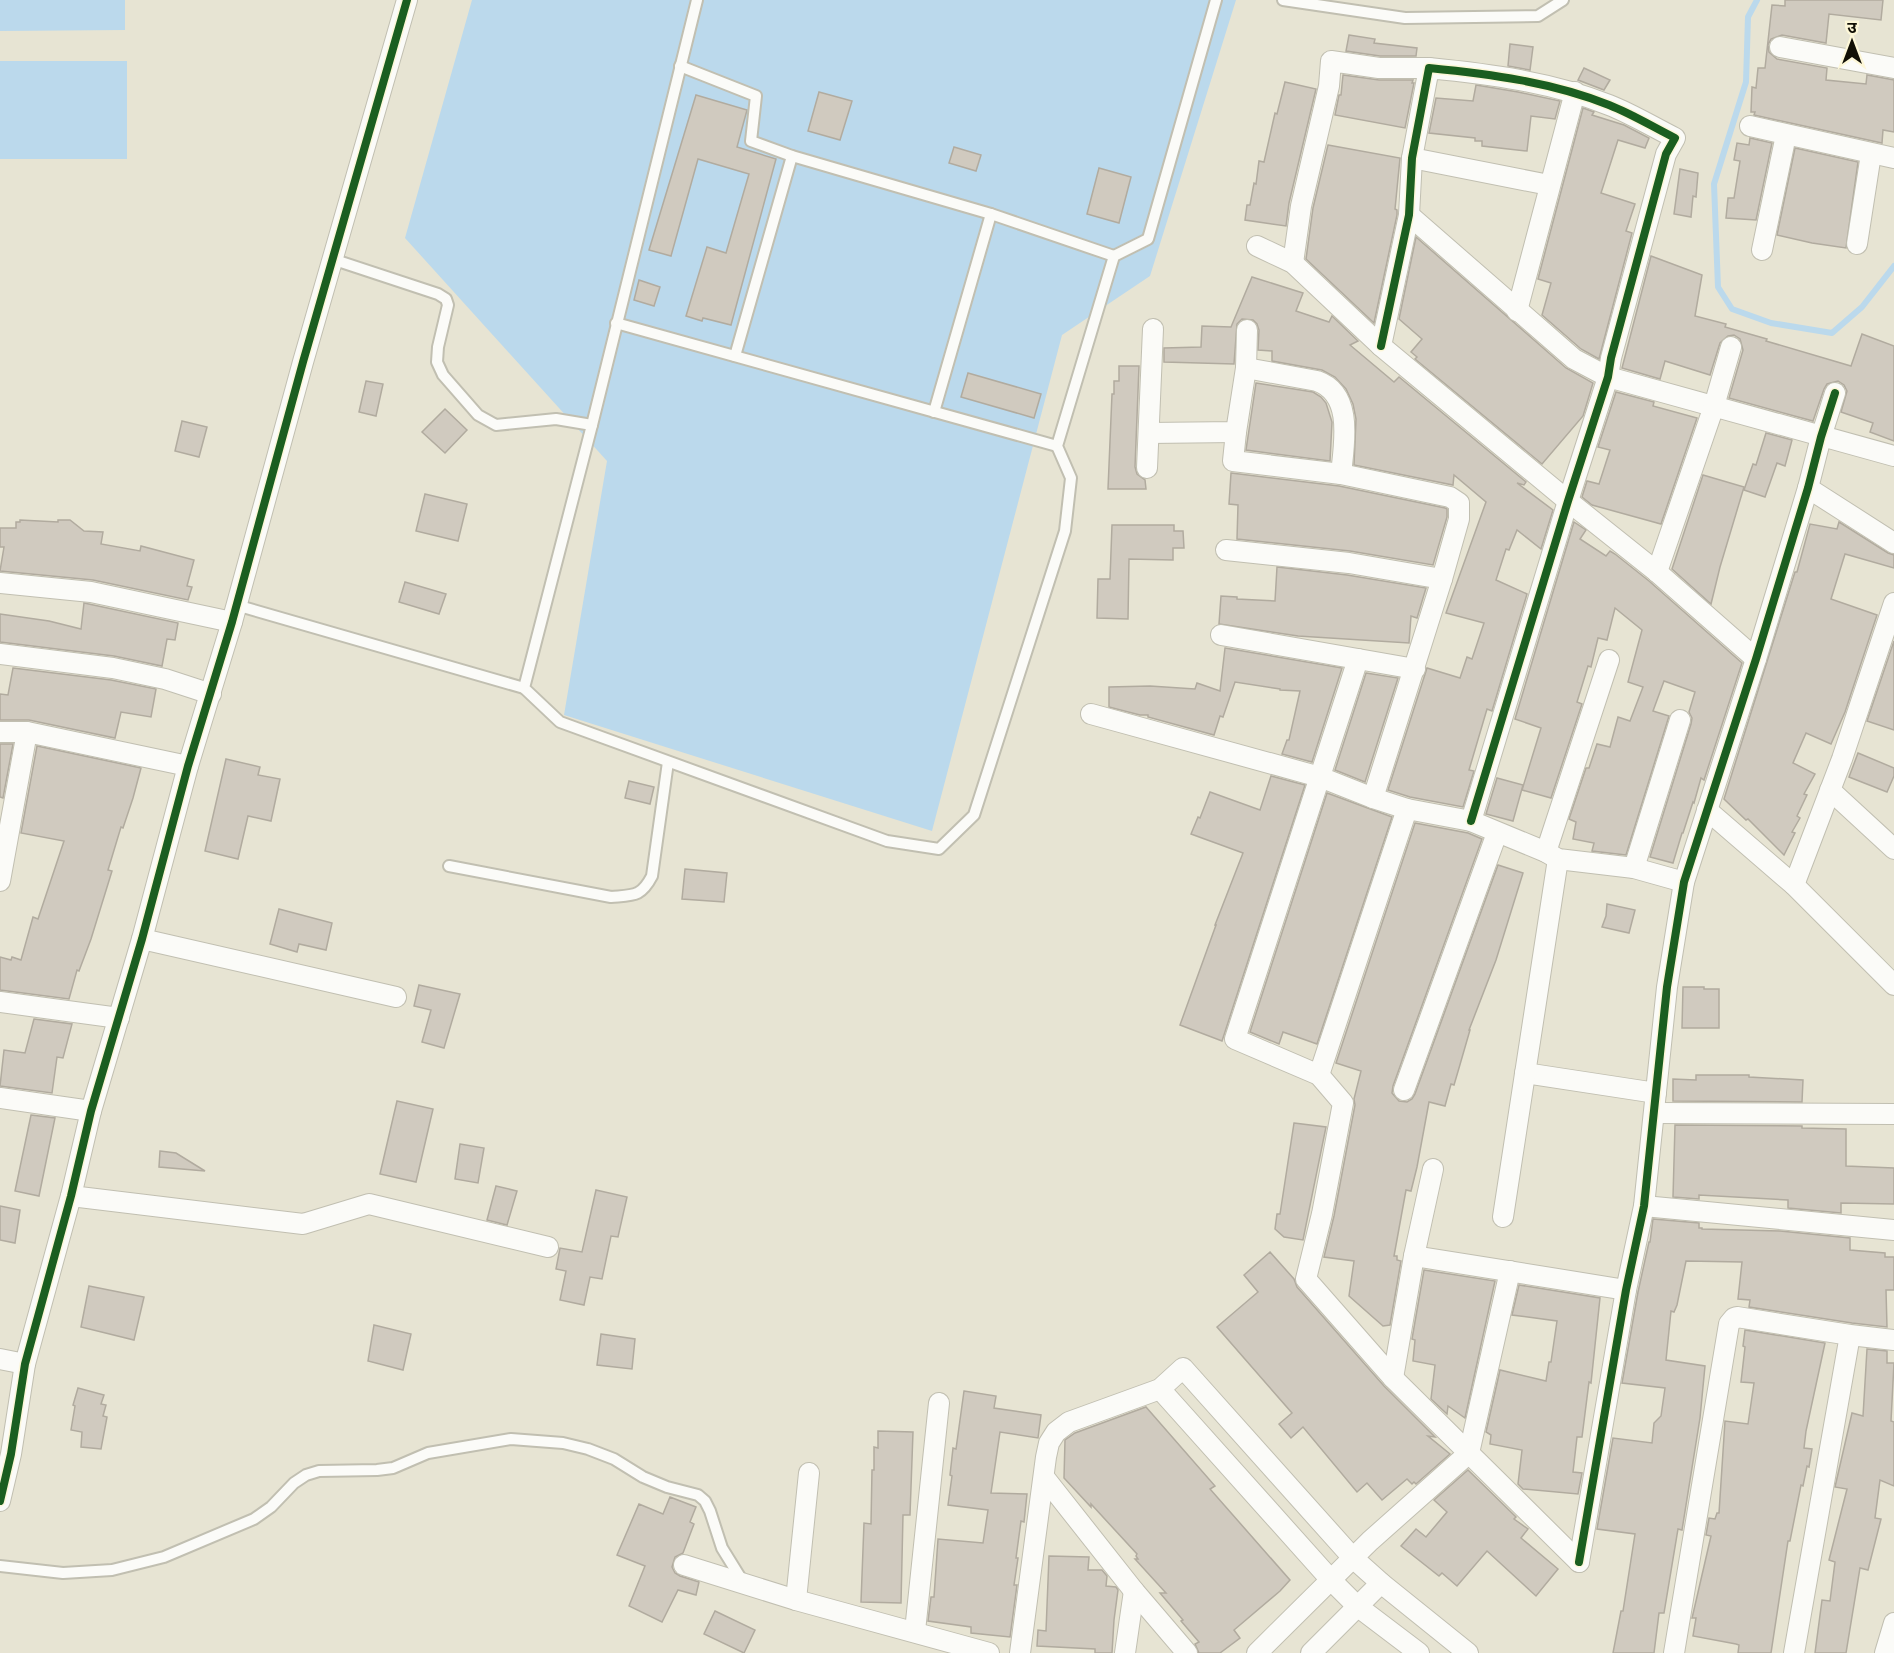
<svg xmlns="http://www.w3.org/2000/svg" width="1894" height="1653" font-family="'DM Sans','Noto Sans Devanagari',sans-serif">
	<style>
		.water { fill: #bbd9ec }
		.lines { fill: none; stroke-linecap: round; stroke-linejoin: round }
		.stream { stroke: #bbd9ec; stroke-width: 6 }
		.building { fill: #d0cabf; stroke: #b1ab9f; stroke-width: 1.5 }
		.lane-casing { stroke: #c1bfb1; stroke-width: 14 }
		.street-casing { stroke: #c1bfb1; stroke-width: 22 }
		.lane { stroke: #fbfbf8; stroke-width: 10 }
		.street { stroke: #fbfbf8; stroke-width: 20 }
		.cycleway-casing { stroke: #fdf7d8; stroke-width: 11 }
		.cycleway { stroke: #1b5e20; stroke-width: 8 }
	</style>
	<rect width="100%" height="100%" fill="#e7e4d3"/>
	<!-- water -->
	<g class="water">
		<path d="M0,0H125V30L0,31Z"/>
		<path d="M472,0H1236L1150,276L1062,335L932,831L564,715L607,461L405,238Z"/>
		<rect x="0" y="61" width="127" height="98"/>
	</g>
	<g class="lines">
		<!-- stream -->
		<path class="stream" d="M1757,0L1748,17L1746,82L1714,184L1718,287L1732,309L1771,323L1832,333L1862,307L1894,266"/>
	</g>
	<!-- building -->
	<g class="building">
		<path d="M1785,0H1883L1881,20L1829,14L1826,43L1782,35L1771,39L1768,45L1769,52L1777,59L1827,68L1826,80L1866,84L1867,75L1894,80V132L1883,130L1882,143L1754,115L1755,112H1751L1752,87L1756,88L1758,68H1765L1772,5L1785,6Z"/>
		<path d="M1349,35L1375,39L1374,43L1417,48L1416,56H1380L1346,51Z"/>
		<path d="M1510,44L1533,47L1530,70L1508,66Z"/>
		<path d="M1584,68L1610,80L1604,90L1578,80Z"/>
		<path d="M1343,75L1379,80H1413L1412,83H1414L1405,128L1335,115L1339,95H1341Z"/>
		<path d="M1285,82L1316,89L1289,203L1286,226L1245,220L1247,205H1250L1254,183L1256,184L1259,161L1264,162L1275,113L1277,114Z"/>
		<path d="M1476,85L1518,92L1560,101L1555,119L1531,116L1527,151L1482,146V141H1475V138L1429,133L1436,98L1473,101Z"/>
		<path d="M819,92L852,101L840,140L808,131Z"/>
		<path d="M696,95L747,110L737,147L776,159L731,325L703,318L702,321L686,316L707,247L726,253L749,174L698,159L671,256L649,250Z"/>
		<path d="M1583,108L1594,112L1592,115L1624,125L1649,138L1645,148L1618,140L1601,193L1635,204L1626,231L1632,233L1599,359L1581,349L1542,315L1551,283L1538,279Z"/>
		<path d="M1750,138L1772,143L1756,220L1726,218L1728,198H1734L1740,161L1734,160L1737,143L1749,145Z"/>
		<path d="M1328,145L1400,158L1395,209L1397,210V215L1374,323L1306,259L1313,208Z"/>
		<path d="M954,147L981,155L976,171L949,163Z"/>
		<path d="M1795,148L1858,162L1846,248L1812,243L1777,235Z"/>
		<path d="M1099,168L1131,177L1119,223L1087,214Z"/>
		<path d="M1680,169L1698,173L1696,197L1693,196L1691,217L1674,214Z"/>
		<path d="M1416,237L1566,368L1593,383L1583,416L1542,464L1415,359L1417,357L1411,352L1422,339L1399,319Z"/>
		<path d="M1651,256L1702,275L1695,316L1726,324L1725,327L1767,339L1766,341L1851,366L1862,334L1894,346V441L1870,432L1873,423L1841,412L1847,391L1844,385L1838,381L1827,384L1824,389L1813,421L1729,398L1743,350L1740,339L1734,335L1728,336L1720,343L1710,375L1665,361L1660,379L1622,368Z"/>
		<path d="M1252,277L1303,293L1296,311L1329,322L1332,316L1358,341L1350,345L1394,382L1399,377L1526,482L1524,485L1517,483L1553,510L1541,549L1517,530L1509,550L1506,549L1496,580L1527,594L1492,711L1487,709L1469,770L1474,771L1463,807L1410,797L1388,790L1427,668L1460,678L1467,657L1472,659L1484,623L1446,613L1486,502L1454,475L1453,485L1354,465L1356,419L1353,404L1346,389L1335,377L1322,370L1272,361V351L1258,350L1259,330L1257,324L1253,320L1242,319L1237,324L1234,364L1164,362V348L1201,347L1202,326L1231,327Z"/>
		<path d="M639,280L660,287L654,306L634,300Z"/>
		<path d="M1119,366H1139L1135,467L1137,474L1145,480L1146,489H1108L1112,394H1114V381H1119Z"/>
		<path d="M968,373L1041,394L1034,418L961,397Z"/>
		<path d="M366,381L383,384L376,416L359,412Z"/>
		<path d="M1256,383L1313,392L1321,397L1326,403L1332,422L1330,461L1246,450Z"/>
		<path d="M1616,392L1654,402L1653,406L1697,418L1661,524L1592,505L1582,497L1587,481L1599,484L1610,450L1598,447Z"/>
		<path d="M445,409L467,430L445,453L422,432Z"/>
		<path d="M182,421L207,427L199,457L175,451Z"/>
		<path d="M1766,433L1792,440L1785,466L1777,463L1765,497L1744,490L1753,464L1756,465Z"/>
		<path d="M1231,473L1339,486L1445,508L1447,509V517L1433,565L1350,551L1237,539L1238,505L1229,504Z"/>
		<path d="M1703,475L1744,487L1720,567L1711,604L1672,569Z"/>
		<path d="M425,494L467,504L458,541L416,531Z"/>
		<path d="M20,520L58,522V520H70L84,531L103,532L101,544L140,551L141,546L194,560L187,586L192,587L188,600L93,580L0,571L4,547H0V528H16V522H20Z"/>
		<path d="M1574,522L1586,530L1580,539L1606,556L1610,551L1615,554L1649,581L1742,663L1704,780L1701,778L1694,803L1693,802L1683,833H1682L1673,863L1650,857L1691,724L1692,718L1689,712L1695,692L1664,681L1653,711L1669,716L1626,855L1592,851L1594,843L1573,839L1576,822L1569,819L1586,768H1589L1597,744L1610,747L1618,717L1630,721L1643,687L1628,682L1642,630L1615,608L1607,640L1598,638L1591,667L1588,666L1577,702L1582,704L1580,710L1551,798L1522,790L1541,728L1515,719Z"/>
		<path d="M1839,522L1888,553L1894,555V568L1845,554L1831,599L1877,615L1845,712L1831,744L1806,733L1793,763L1815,774L1804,794L1807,795L1797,816L1800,818L1792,832L1795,833L1784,855L1748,819L1746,820L1724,799L1795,572H1797L1810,524L1837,529Z"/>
		<path d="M1112,525H1174V531H1183L1184,548H1173V560L1129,559L1128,619L1097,618L1098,579H1110Z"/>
		<path d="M1277,567L1347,575L1426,588L1417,618L1411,616L1409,643L1298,636L1219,624L1221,596L1237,597V599L1275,601Z"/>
		<path d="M405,582L446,594L439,614L399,602Z"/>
		<path d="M84,603L178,623L175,640L167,639L162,666L114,656L0,642V614L49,621L81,629Z"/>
		<path d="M1894,641V730L1867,721Z"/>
		<path d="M1225,648L1342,668L1312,762L1282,754L1287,740H1289L1300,691L1280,690V689L1235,682L1223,717L1220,716L1214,735L1148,717V715H1140L1109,707V687L1150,686L1195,689L1197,683L1220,691Z"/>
		<path d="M13,668L111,680L156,689L151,717L121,712L115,738L29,720H0V694L8,695Z"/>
		<path d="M1366,673L1398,678L1365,782L1335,770Z"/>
		<path d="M0,744H13L3,798L0,797Z"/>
		<path d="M37,746L141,768L133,798L123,828L121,827L108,870L112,871L91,939L79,971L77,970L69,999L0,990V957L11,960L12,957L21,960L33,917L38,919L64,841L21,833Z"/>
		<path d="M1858,753L1894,768V776L1887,792L1849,777Z"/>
		<path d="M226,759L260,767L258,775L280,779L271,821L248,816L238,859L205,851Z"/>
		<path d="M1271,776L1305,785L1222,1041L1180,1025L1216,925H1215L1243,853L1191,834L1198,817L1200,818L1210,792L1260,810Z"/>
		<path d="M1497,778L1523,785L1513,821L1486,814Z"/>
		<path d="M629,781L654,787L650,804L625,798Z"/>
		<path d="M1327,793L1392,817L1317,1044L1283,1032L1279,1044L1250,1032Z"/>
		<path d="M1415,823L1468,833L1482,839L1393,1086L1392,1093L1399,1101L1407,1102L1412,1099L1415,1094L1498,865L1523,873L1496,960L1469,1030H1470L1459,1068L1454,1085L1451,1084L1445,1106L1429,1102L1417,1167L1411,1191L1406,1190L1394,1256H1397V1260L1401,1261L1390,1325L1383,1326L1349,1296L1354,1261L1324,1257L1334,1216L1355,1105L1354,1099L1361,1071L1336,1063Z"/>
		<path d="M685,869L727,873L724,902L682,899Z"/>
		<path d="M1607,904L1635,910L1629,933L1602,927L1606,916Z"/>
		<path d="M279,909L332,923L326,950L299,944L297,952L270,944Z"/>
		<path d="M419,985L460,994L444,1048L422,1042L431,1010L414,1006Z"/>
		<path d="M1683,987H1704V989H1719V1028H1682Z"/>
		<path d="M34,1019L72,1024L63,1058L57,1057L52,1093L0,1086L4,1050L25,1053Z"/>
		<path d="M1696,1075H1749V1077L1803,1080L1802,1102L1673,1101V1079L1696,1080Z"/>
		<path d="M397,1101L433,1109L416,1182L380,1174Z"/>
		<path d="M31,1115L55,1118L39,1196L15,1191Z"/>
		<path d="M1294,1123L1326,1127L1303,1240L1284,1237L1275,1229L1277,1214H1280Z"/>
		<path d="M1675,1125L1802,1126V1128L1846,1129V1166L1894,1168V1204L1841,1203V1213L1788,1208V1200L1699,1195V1199L1673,1197Z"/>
		<path d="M460,1144L484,1148L478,1183L455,1179Z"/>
		<path d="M160,1151L176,1153L205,1171L159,1167Z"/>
		<path d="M496,1186L517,1191L507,1225L487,1220Z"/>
		<path d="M596,1190L627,1197L618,1237L611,1236L602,1279L590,1277L584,1305L560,1300L566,1271L556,1269L560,1248L582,1252Z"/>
		<path d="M0,1206L20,1210L15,1243L0,1240Z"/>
		<path d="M1653,1219L1699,1223V1228H1702V1229L1780,1231L1850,1238V1250L1885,1253V1257H1894V1290H1886L1887,1327L1852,1323L1749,1307L1750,1300L1738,1299L1742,1262L1686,1261L1677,1305L1674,1312L1671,1311L1666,1360L1705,1366L1700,1418L1682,1530L1678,1529L1664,1613H1659L1654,1653H1613L1621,1611H1623L1635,1534L1597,1529L1613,1438L1652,1443L1654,1423L1661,1416L1665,1388L1622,1383L1638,1292L1649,1242H1650Z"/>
		<path d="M1270,1252L1294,1279L1297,1287L1384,1386L1435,1437L1428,1436L1450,1454L1416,1484L1414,1482L1412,1484L1407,1479L1382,1500L1367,1483L1357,1492L1303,1427L1291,1438L1279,1424L1292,1413L1217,1327L1258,1292L1244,1275Z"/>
		<path d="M1424,1270L1495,1281L1465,1418L1448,1406L1447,1414L1431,1399L1435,1365L1413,1361L1415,1340L1412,1339Z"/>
		<path d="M1519,1285L1600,1298L1591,1383L1589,1382L1582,1437H1577L1573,1472L1582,1473L1578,1494L1523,1489L1518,1484L1522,1450L1490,1444L1491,1435L1486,1432L1500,1370L1546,1381L1549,1362H1551L1557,1321L1512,1315Z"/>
		<path d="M89,1286L144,1297L134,1340L81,1327Z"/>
		<path d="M374,1325L411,1334L403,1370L368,1361Z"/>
		<path d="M1745,1330L1825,1343L1806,1431L1804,1448L1812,1449L1809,1467L1807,1466L1803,1486L1801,1485L1790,1541H1788L1771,1653H1738L1739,1645L1736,1644L1693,1636L1696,1618H1692L1693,1614L1711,1536L1706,1535L1709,1518L1715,1519L1717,1513H1719L1725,1421L1748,1424L1754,1383L1741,1382L1745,1347L1743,1346Z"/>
		<path d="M601,1334L635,1339L632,1369L597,1365Z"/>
		<path d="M1867,1349L1887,1351V1363H1894L1891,1421L1894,1422V1486L1880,1480L1875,1518L1881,1519L1868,1570L1860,1568L1846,1653H1815L1822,1600L1830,1601L1835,1562L1829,1560L1847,1489L1835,1487L1852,1413L1863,1416Z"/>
		<path d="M78,1388L104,1395L101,1404L106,1405L103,1416L107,1417L101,1449L81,1447L82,1432L71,1430L75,1406L73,1405Z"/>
		<path d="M964,1391L996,1396L994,1408L1041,1415L1038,1438L1000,1432L991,1493L1027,1494L1024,1522L1021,1521L1016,1558H1018L1014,1585H1017L1010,1637L971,1633V1627L928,1621L931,1597H934L938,1539L983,1543L988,1510L948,1505L952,1476L950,1475L953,1448L956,1449Z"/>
		<path d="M1146,1407L1215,1486L1210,1489L1290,1580L1280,1591L1234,1630L1240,1638L1220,1653H1199L1195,1644L1199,1642L1181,1621L1183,1620L1160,1593H1166L1135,1559H1138L1136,1556L1137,1554L1091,1504V1507L1064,1478L1065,1440L1075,1433Z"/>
		<path d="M878,1431L913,1432L910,1515H903L901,1603L861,1602L864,1523L871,1524L872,1470H874V1447L878,1448Z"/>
		<path d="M1468,1470L1516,1517L1514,1519L1528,1529L1521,1538L1558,1569L1536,1596L1487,1551L1457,1586L1442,1573L1439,1576L1401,1546L1416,1529L1426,1537L1447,1512L1434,1500Z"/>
		<path d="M670,1497L696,1507L690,1522L694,1524L683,1553L675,1557L672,1567L675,1573L680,1576L699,1582L696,1595L678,1590L662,1622L629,1606L645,1566L617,1555L639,1504L663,1514Z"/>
		<path d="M1049,1556L1089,1557L1088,1570H1102L1107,1576L1106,1586L1116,1587L1118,1590L1114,1620L1112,1653H1095V1649L1037,1646L1038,1630L1046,1631Z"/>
		<path d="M715,1611L755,1630L744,1653L704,1634Z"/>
	</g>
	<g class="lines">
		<defs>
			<g id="lane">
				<path d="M1283,0L1405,18L1538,16L1563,0"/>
				<path d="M680,66L756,96L751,141L792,156L991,214L1114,256"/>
				<path d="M332,259L438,294L446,299L448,305L438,347L437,362L443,375L478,415L496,425L556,419L592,425L524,688L560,722L887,841L939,849L974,815L1065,531L1071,478L1057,446L1114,256L1148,239L1216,0"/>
				<path d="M616,323L1057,446"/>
				<path d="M735,356L792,156"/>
				<path d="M934,412L991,214"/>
				<path d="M592,425L697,0"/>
				<path d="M236,605L524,688"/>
				<path d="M449,866L611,897C634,895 641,897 652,876L668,762"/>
				<path d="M0,1566L63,1573L112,1570L164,1557L254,1519L271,1507L294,1483L306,1475L319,1471L377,1470L393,1468L428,1453L511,1439L563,1443L588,1449L614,1459L643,1477L667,1487L698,1495L705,1501L710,1511L722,1548L743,1582"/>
			</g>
			<g id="street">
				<path d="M1780,47L1894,68"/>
				<path d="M1750,126L1894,158"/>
				<path d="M1412,158L1549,185"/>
				<path d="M1409,215L1574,359L1608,377L1894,456"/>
				<path d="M1857,244L1871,154"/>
				<path d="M1257,246L1293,263L1381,346L1568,501L1657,572L1756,659"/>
				<path d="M1762,250L1786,135"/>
				<path d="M1293,263L1301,206L1329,86L1331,61L1379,68H1429"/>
				<path d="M1517,311L1575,92"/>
				<path d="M1381,346L1409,215L1412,158L1429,68C1489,74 1552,82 1609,105C1632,114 1653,127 1675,138L1666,154L1611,358L1608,377L1568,501L1471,821"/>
				<path d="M1246,368L1317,381C1354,394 1344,444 1341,474"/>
				<path d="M1236,432L1233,461L1341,474L1450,497L1459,503V519L1442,579L1373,798"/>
				<path d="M1149,433L1236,432L1246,368L1247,330"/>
				<path d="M1147,468L1153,329"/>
				<path d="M1808,488L1894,543"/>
				<path d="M1226,550L1349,563L1442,579"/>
				<path d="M1657,572L1714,406L1731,347"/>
				<path d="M0,583L91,592L232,622"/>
				<path d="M1221,635L1415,669"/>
				<path d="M0,654L113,668L165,679L211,694"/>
				<path d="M1358,659L1235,1039L1319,1075L1343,1103L1322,1214L1306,1279L1393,1378L1579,1562"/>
				<path d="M1091,714L1320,777L1373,798L1407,809L1471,821L1546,852L1558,859L1634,868L1684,882"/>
				<path d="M0,732H27L188,766"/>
				<path d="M1830,790L1894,849"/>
				<path d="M1707,810L1794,885L1894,985"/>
				<path d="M1546,852L1609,660"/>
				<path d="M1634,868L1680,720"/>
				<path d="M0,881L27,732"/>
				<path d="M1794,885L1842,759L1894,603"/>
				<path d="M142,939L396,997"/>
				<path d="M0,1002L119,1018"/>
				<path d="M1525,1073L1656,1093"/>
				<path d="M1319,1075L1407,809"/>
				<path d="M1404,1090L1497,833"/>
				<path d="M0,1098L91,1111"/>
				<path d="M1655,1113L1894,1114"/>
				<path d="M71,1196L303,1224L369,1204L548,1247"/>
				<path d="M1644,1206L1894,1230"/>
				<path d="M1503,1217L1558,859"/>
				<path d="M1414,1256L1626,1290"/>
				<path d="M0,1359L25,1364"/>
				<path d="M1393,1378L1414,1256L1433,1169"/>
				<path d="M1160,1389L1331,1580L1357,1606L1419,1653"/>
				<path d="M1044,1477L1134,1591L1187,1653"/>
				<path d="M0,1501L11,1454L25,1364L71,1196L91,1111L142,939L188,766L232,622L303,362L407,0"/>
				<path d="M1579,1562L1626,1290L1644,1206L1667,987L1684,882L1756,659L1808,488L1821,437L1835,393"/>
				<path d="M684,1565L796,1600L989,1653"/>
				<path d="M796,1600L809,1473"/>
				<path d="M915,1631L939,1403"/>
				<path d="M1020,1653L1046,1457L1049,1443L1056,1432L1069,1422L1160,1389L1183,1368L1353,1558L1381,1583L1468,1653"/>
				<path d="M1125,1653L1134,1591"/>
				<path d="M1257,1653L1370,1541L1469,1453L1510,1271"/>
				<path d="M1311,1653L1381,1583"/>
				<path d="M1674,1653L1729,1324L1734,1318L1737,1317L1850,1335L1894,1340"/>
				<path d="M1794,1653L1850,1335"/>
				<path d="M1885,1653L1894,1623"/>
			</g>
		</defs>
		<!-- lane casing -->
		<use href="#lane" class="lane-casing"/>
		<!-- street casing -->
		<use href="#street" class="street-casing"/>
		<!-- lane -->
		<use href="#lane" class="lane"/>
		<!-- street -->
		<use href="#street" class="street"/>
		<defs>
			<g id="cycleway">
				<path d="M1381,346L1409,215L1412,158L1429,68C1489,74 1552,82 1609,105C1632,114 1653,127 1675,138L1666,154L1611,358L1608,377L1568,501L1471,821"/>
				<path d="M0,1501L11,1454L25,1364L71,1196L91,1111L142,939L188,766L232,622L303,362L407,0"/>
				<path d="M1579,1562L1626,1290L1644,1206L1667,987L1684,882L1756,659L1808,488L1821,437L1835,393"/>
			</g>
		</defs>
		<!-- cycleway casing -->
		<use href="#cycleway" class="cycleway-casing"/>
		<!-- cycleway -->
		<use href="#cycleway" class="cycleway"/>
	</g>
	<!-- north arrow -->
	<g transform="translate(1852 42)" stroke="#fdf7d8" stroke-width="4.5" paint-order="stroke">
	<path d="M0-4.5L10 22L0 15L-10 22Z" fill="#110f05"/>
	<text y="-9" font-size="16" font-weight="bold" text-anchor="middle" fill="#110f05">उ</text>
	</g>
</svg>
